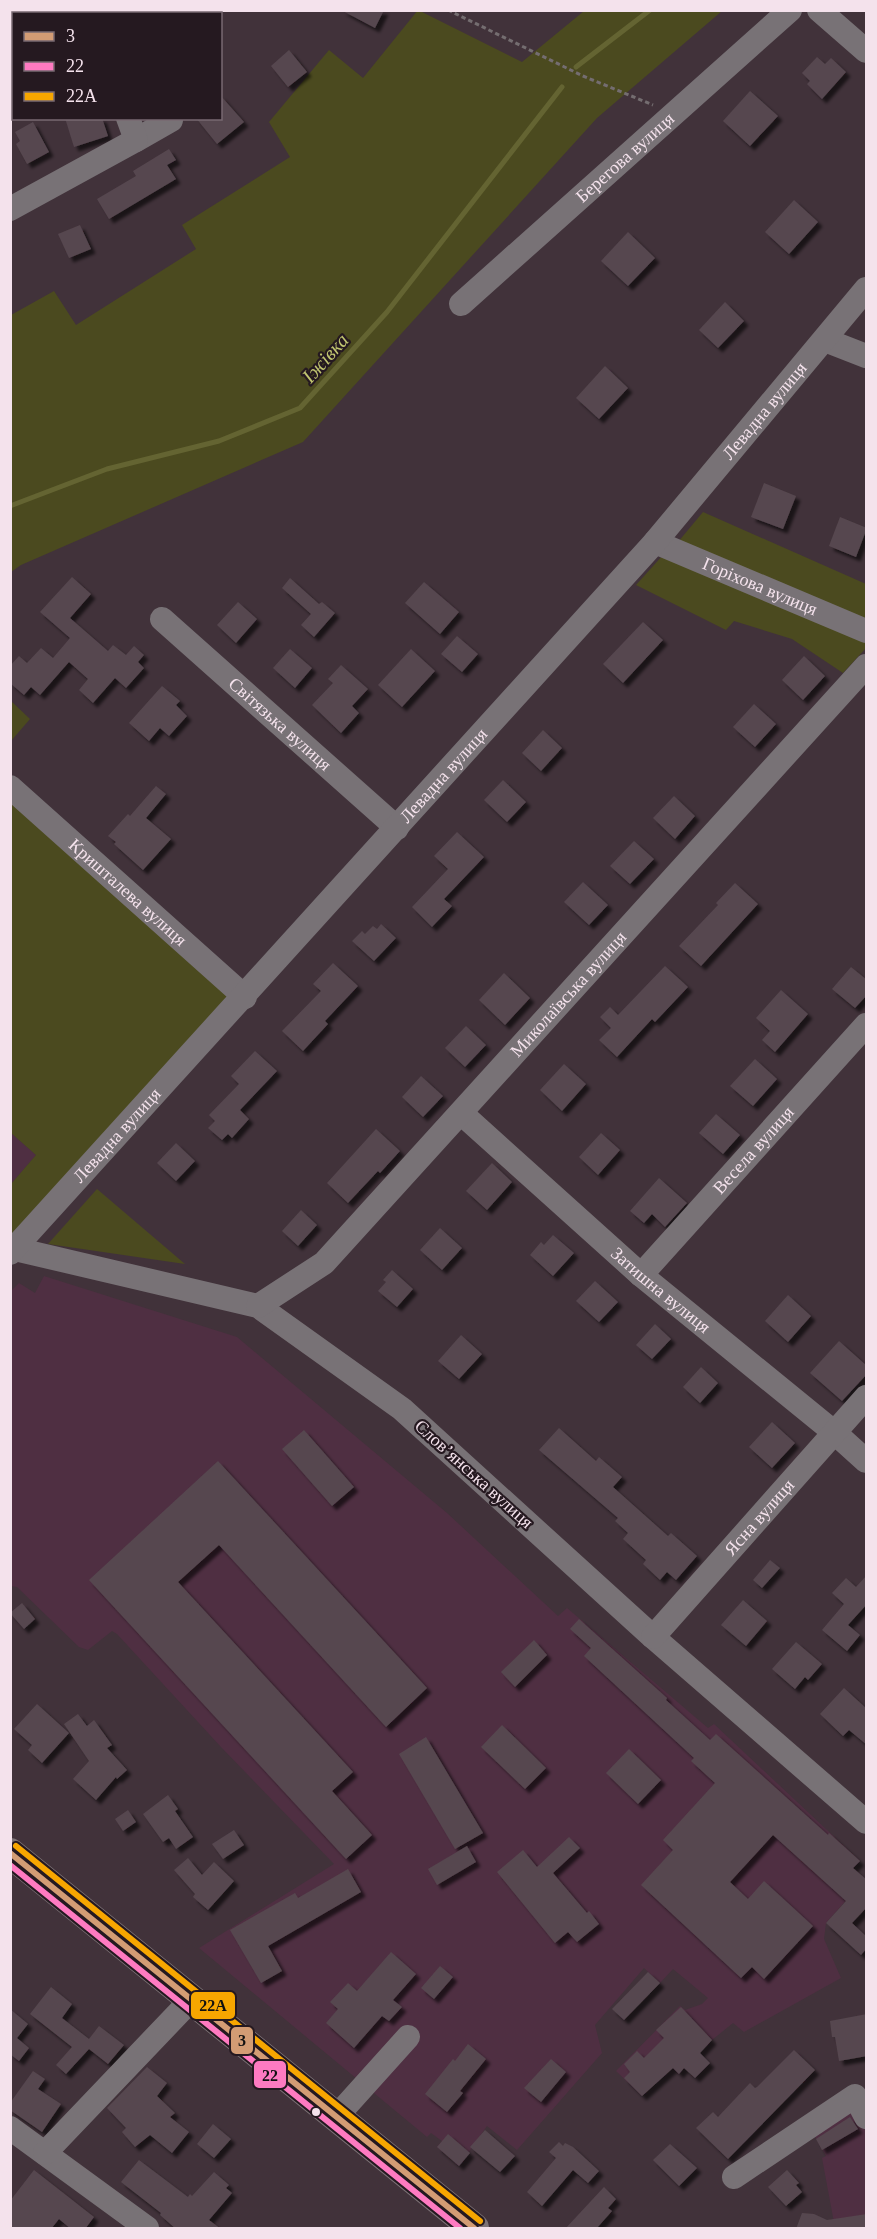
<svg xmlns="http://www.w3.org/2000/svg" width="877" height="2239" font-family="Georgia,serif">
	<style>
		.built { fill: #4f2f42 }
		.green { fill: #4b4a1f }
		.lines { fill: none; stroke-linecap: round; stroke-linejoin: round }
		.stream { stroke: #646432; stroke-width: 5 }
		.building { fill: #56474f; filter: url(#shadow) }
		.path { stroke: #746d70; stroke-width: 3; stroke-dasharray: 4.5 3; stroke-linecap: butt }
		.minor { stroke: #787276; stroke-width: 24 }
		.major { stroke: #7c7276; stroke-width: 30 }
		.bus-1-casing { stroke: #251920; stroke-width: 10 }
		.bus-2-casing { stroke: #251920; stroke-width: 10 }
		.bus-3-casing { stroke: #251920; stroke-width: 10 }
		.bus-1 { stroke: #d39c74; stroke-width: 6 }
		.bus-2 { stroke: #fe7ac1; stroke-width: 6 }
		.bus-3 { stroke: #f7a600; stroke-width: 6 }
		.bus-dot { fill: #f4e2ec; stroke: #251920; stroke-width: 2 }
		.labels { text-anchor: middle; stroke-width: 4.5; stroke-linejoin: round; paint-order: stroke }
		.street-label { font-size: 18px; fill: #f4e2ec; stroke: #251920 }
		.water-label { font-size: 20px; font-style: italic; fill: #c1c570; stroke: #251920 }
		.line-badge { stroke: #251920; stroke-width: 2 }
		.pale-badge-label { font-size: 16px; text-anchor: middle; font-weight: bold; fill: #111 }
	</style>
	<defs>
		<filter id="shadow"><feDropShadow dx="4.5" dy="4.5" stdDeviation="1.5" flood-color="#0009"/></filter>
	</defs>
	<rect width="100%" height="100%" fill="#41323a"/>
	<!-- built -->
	<g class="built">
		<path d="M11,1133L36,1155L11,1184Z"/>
		<path d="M44,1276L237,1337L447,1513L558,1616L567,1608L708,1728L714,1724L860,1861L853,1868L865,1879L826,1923L824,1939L841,1978L744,2032L733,2023L712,2040L679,2074L672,2068L642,2096L616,2071L680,2006L685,2010L702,2004L708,1998L673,1969L660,1983L644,1968L595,2025L602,2053L517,2150L487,2126L459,2166L437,2147L442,2141L431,2133L427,2137L199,1948L334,1864L221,1747L117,1634L112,1631L88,1650L79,1647L17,1587L11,1586L10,1292L19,1283L35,1293Z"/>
		<path d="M855,2108L866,2129V2228H835L822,2158L826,2156L813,2133Z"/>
	</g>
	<!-- green -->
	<g class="green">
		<path d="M418,10L522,62L584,11H722L597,118L303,442L21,565L11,572V315L54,291L76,325L196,249L182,225L290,157L269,122L329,50L363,78Z"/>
		<path d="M703,512L866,584V621L678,542Z"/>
		<path d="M663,555L866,638V648L843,673L792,639L734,621L726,630L636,585Z"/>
		<path d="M11,701L30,719L11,741Z"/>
		<path d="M11,775L243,982L11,1239V1184L36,1155L11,1133Z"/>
		<path d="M97,1189L185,1264L48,1244Z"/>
	</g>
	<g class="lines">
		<!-- stream -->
		<g class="stream">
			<path d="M576,67L650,10"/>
			<path d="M10,506L107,469L219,441L300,408L387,312L562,87"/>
		</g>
	</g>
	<!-- building -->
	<g class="building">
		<path d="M341,10H384L375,28Z"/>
		<path d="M289,50L307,72L288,87L271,66Z"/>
		<path d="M817,57L825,64L831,58L846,72L822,99L807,84L810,81L802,73Z"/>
		<path d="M750,91L778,116L750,146L723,121Z"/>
		<path d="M220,95L244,122L217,144L196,118H220Z"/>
		<path d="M65,118H102L108,136L74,147Z"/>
		<path d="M33,122L49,152L27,164L16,144L20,141L15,132Z"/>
		<path d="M169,149L176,160L167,165L176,179L109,219L97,199L136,176L133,171Z"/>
		<path d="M794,200L818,222L789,254L765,232Z"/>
		<path d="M80,225L91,249L69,258L58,234Z"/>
		<path d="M628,232L655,258L628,286L601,261Z"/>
		<path d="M725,302L744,321L718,348L699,330Z"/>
		<path d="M605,366L628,388L599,419L576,398Z"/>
		<path d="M764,483L796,496L783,529L751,517Z"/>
		<path d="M840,517L867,528L856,557L829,546Z"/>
		<path d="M72,577L91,594L70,618L108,651L113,645L126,655L134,646L144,655L138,662L144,668L126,688L115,678L93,703L79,690L88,679L69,662L40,695L31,687L24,695L10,683V666L19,656L27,663L41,648L53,658L70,638L40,612Z"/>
		<path d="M290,578L319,604L322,602L335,613L314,637L301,625L311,614L282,588Z"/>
		<path d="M424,582L459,612L440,634L405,603Z"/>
		<path d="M238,602L257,619L236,643L217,625Z"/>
		<path d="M643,622L663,640L623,683L603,664Z"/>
		<path d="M457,636L478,654L462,672L441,654Z"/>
		<path d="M290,649L312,668L295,688L273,668Z"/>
		<path d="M411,649L435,671L402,707L378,685Z"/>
		<path d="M804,656L825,676L803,700L782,680Z"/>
		<path d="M341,665L368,689L352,706L359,713L341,733L312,705L333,683L328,679Z"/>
		<path d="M162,686L180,701L176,705L187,716L169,736L160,728L149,741L129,723Z"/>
		<path d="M754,704L776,724L755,747L733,727Z"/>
		<path d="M543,730L562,748L541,771L522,753Z"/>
		<path d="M503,780L526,802L507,822L484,800Z"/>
		<path d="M156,786L166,794L146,818L171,839L143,870L114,844L116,842L108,836L128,814L130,816Z"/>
		<path d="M674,796L695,816L675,839L653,818Z"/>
		<path d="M457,832L484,857L444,899L452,906L432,927L412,907L448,869L434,856Z"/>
		<path d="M634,841L654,859L630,884L610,866Z"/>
		<path d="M583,882L608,905L589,925L564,902Z"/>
		<path d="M735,883L758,904L701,966L679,946L718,905L716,903Z"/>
		<path d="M381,924L396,938L374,961L352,941L362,931L365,934L373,926L377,929Z"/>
		<path d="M333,963L358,986L325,1021L328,1024L303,1051L282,1031L321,991L313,984Z"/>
		<path d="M665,966L688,987L655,1022L652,1019L617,1057L599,1040L611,1028L600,1017L610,1007L618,1015Z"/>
		<path d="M851,967L867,980V995L855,1008L832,989Z"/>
		<path d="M504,973L530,998L505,1025L479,1000Z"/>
		<path d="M781,990L808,1014L775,1052L762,1040L770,1031L756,1018Z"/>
		<path d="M466,1026L486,1045L465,1067L445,1048Z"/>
		<path d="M255,1051L277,1071L240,1110L249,1119L232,1138L228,1134L222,1140L208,1128L215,1121L209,1115L239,1084L231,1076Z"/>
		<path d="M755,1059L777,1079L753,1106L730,1086Z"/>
		<path d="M564,1064L586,1084L562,1111L540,1090Z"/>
		<path d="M421,1076L443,1096L423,1117L402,1097Z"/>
		<path d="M716,1114L740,1135L723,1154L699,1133Z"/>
		<path d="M376,1129L400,1151L380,1173L378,1171L348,1203L327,1183Z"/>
		<path d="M601,1133L620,1150L598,1175L579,1157Z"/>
		<path d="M176,1143L195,1161L176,1181L157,1163Z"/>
		<path d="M492,1163L512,1182L487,1210L466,1191Z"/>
		<path d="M659,1178L687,1203L665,1227L652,1214L644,1223L630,1211Z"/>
		<path d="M301,1210L317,1225L298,1246L282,1231Z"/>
		<path d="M440,1228L462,1248L442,1270L420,1250Z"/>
		<path d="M553,1235L574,1253L553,1276L530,1255L541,1242L544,1245Z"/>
		<path d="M392,1270L413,1289L397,1307L378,1291L386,1282L383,1280Z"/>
		<path d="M595,1281L618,1302L599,1322L576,1301Z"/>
		<path d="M788,1295L811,1316L788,1342L765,1321Z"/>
		<path d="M655,1324L671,1339L652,1359L636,1345Z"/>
		<path d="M461,1335L482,1354L459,1379L438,1361Z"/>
		<path d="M839,1341L867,1366V1374L842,1401L810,1373Z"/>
		<path d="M701,1367L718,1383L700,1403L683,1387Z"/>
		<path d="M772,1422L795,1443L772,1468L749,1447Z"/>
		<path d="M559,1428L596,1461L599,1457L622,1477L613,1487L668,1536L671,1533L697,1556L676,1580L667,1572L660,1580L643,1564L646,1560L623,1539L628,1533L615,1521L618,1518L539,1450Z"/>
		<path d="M304,1430L354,1487L332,1506L282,1449Z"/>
		<path d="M218,1461L427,1688L386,1727L219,1545L178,1582L353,1772L332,1791L372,1835L346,1859L89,1580Z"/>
		<path d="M770,1560L780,1568L762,1588L753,1580Z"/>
		<path d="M867,1575V1604L848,1625L860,1635L847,1651L822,1630L844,1604L832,1593L846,1578L856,1587Z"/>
		<path d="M743,1600L767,1621L746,1646L721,1625Z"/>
		<path d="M22,1603L35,1619L24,1629L10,1613Z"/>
		<path d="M579,1619L667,1698L666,1700L710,1740L716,1734L828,1835L829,1833L860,1861L853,1868L867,1880V1907L852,1923L867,1937V1948L861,1955L826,1923L846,1901L773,1835L730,1882L748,1899L764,1881L813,1926L764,1979L752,1967L741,1978L641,1885L673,1850L663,1840L715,1783L691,1761L694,1758L584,1656L591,1648L570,1629Z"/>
		<path d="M534,1640L547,1655L515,1687L501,1672Z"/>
		<path d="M796,1642L822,1664L808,1680L805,1677L795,1689L772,1669Z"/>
		<path d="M844,1688L867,1709V1745L849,1730L843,1736L820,1714Z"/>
		<path d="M37,1704L69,1733L42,1763L28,1750L32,1745L14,1729Z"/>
		<path d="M78,1714L87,1726L94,1720L112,1745L107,1748L127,1770L117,1779L116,1777L96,1800L73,1779L89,1761L64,1724Z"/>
		<path d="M502,1725L546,1768L525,1789L481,1747Z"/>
		<path d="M426,1737L483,1833L455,1849L399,1754Z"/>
		<path d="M629,1749L661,1780L638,1804L606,1773Z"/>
		<path d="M168,1795L178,1809L175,1811L193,1837L176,1849L169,1838L163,1842L143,1814Z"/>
		<path d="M128,1810L136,1822L123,1831L115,1819Z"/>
		<path d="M234,1830L244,1845L223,1859L212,1844Z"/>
		<path d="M569,1837L580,1848L553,1873L587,1913L589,1911L599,1924L577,1942L568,1932L555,1943L497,1872L523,1850L537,1867Z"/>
		<path d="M467,1846L476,1862L437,1885L428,1869Z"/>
		<path d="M188,1858L202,1875L214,1862L234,1881L208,1910L193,1897L195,1894L174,1870Z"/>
		<path d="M348,1869L361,1892L268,1946L282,1971L261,1983L230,1930L295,1893L298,1898Z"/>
		<path d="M391,1952L416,1974L393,2000L402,2007L389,2021L382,2016L354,2048L326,2023L338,2009L330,2002L348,1983L357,1991Z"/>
		<path d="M440,1966L453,1977L434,1999L421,1988Z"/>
		<path d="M648,1972L660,1983L624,2020L612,2009Z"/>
		<path d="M51,1987L72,2004L62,2018L89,2039L99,2026L124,2045L108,2064L89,2049L66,2074L56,2065L72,2047L30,2014Z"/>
		<path d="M681,2007L712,2040L700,2053L710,2063L695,2078L684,2068L679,2074L673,2068L642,2096L624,2078L630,2072L624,2064L637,2051L644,2058L664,2038L656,2030Z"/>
		<path d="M10,2009L28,2024L17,2038L29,2048L19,2061L10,2054Z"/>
		<path d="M867,2014V2056L839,2061L835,2037H832L830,2021Z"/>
		<path d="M468,2044L486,2059L460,2091L463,2093L447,2112L425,2094L453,2059L455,2061Z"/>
		<path d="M794,2050L815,2070L728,2159L696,2128L713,2112L718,2117L750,2083L755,2088L757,2087Z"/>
		<path d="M551,2059L566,2072L541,2102L524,2088Z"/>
		<path d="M147,2067L167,2083L157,2096L175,2113L170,2117L189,2132L172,2153L150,2135L135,2147L122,2132L126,2128L107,2108Z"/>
		<path d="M33,2071L45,2079L38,2089L61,2104L42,2132L10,2110V2103Z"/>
		<path d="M850,2117L858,2129L822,2150L816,2139Z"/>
		<path d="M213,2124L231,2139L214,2158L197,2144Z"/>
		<path d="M485,2130L515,2156L500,2172L470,2147Z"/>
		<path d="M448,2134L470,2153L459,2166L437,2147Z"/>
		<path d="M559,2142L563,2146L565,2143L573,2147L599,2171L588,2183L573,2170L542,2206L527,2192L556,2158L549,2152Z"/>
		<path d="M670,2144L697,2168L679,2186L653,2160Z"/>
		<path d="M139,2160L188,2197L190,2194L192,2196L214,2172L229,2185L226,2188L232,2193L209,2220L221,2229H176L160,2215L161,2213L121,2182Z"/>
		<path d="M34,2170L94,2217L85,2229H71L59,2219L51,2229H10V2201Z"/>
		<path d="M787,2170L799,2183L796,2185L802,2192L786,2206L768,2187Z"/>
		<path d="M604,2187L616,2199L608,2208L612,2211L596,2229H565Z"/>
		<path d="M802,2213L814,2214L827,2220L867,2214V2229H796Z"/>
	</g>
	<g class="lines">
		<!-- path -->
		<path class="path" d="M448,10L583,76L653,105"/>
		<!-- minor -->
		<g class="minor">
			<path d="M91,10L92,14"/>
			<path d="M819,10L866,51"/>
			<path d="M136,140L171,120"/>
			<path d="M10,209L136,140L128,118"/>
			<path id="s1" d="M461,304L790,10"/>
			<path d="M825,340L866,356"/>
			<path id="s2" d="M655,542L866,631"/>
			<path id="s3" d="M162,619L397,828"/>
			<path id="s4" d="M10,787L245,997"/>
			<path id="s5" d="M461,1113L641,1275L835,1433L866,1461"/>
			<path d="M15,1249L258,1306L402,1409L653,1637L866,1822"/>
			<path id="s6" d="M10,1253L655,542L866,289"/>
			<path id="s7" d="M641,1275L866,1025"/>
			<path id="s8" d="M258,1306L324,1263L866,666"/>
			<path id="s9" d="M653,1637L866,1397"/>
			<path d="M336,2117L408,2037"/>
			<path d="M10,2128L147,2228"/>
			<path d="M45,2153L191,2000"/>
			<path d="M734,2177L855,2096L866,2117"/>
		</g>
		<!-- major -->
		<path class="major" d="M10,1853L474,2228"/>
		<defs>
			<path id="bus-1" d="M10,1853L474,2228"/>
			<path id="bus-2" d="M10,1865L460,2228"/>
			<path id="bus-3" d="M16,1846L480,2221"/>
		</defs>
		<!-- bus-1 casing -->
		<use href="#bus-1" class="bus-1-casing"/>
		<!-- bus-2 casing -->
		<use href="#bus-2" class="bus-2-casing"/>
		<!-- bus-3 casing -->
		<use href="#bus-3" class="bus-3-casing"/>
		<!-- bus-1 -->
		<use href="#bus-1" class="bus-1"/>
		<!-- bus-2 -->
		<use href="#bus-2" class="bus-2"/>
		<!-- bus-3 -->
		<use href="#bus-3" class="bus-3"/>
	</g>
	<!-- markers -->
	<circle class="bus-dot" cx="316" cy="2112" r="5"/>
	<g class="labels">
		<!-- street labels -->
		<g class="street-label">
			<text dy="6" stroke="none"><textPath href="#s1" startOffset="220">Берегова вулиця</textPath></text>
			<text dy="6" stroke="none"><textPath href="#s6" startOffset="1131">Левадна вулиця</textPath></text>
			<text dy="6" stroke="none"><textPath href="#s2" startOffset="114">Горіхова вулиця</textPath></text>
			<text dy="6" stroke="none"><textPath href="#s3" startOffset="158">Світязька вулиця</textPath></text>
			<text dy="6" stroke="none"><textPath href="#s6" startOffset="645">Левадна вулиця</textPath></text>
			<text dy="6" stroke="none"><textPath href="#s4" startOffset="158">Кришталева вулиця</textPath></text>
			<text dy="6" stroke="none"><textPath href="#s8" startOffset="442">Миколаївська вулиця</textPath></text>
			<text dy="6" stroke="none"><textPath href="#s6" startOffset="159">Левадна вулиця</textPath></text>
			<text dy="6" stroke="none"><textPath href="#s7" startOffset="168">Весела вулиця</textPath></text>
			<text dy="6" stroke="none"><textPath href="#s5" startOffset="267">Затишна вулиця</textPath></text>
			<text transform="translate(474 1474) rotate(42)" y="6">Словʼянська вулиця</text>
			<text dy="6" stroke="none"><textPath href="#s9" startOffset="160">Ясна вулиця</textPath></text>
		</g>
		<!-- water labels -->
		<g class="water-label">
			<text transform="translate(325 358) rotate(-48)" y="7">Іжівка</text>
		</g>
	</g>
	<g class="line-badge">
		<rect x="190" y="1991" width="46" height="29" rx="6" fill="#f7a600"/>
		<rect x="230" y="2026" width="24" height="29" rx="6" fill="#d39c74"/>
		<rect x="253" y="2060" width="34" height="29" rx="6" fill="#fe7ac1"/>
	</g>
	<g class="pale-badge-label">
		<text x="213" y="2011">22А</text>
		<text x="242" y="2046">3</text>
		<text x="270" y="2081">22</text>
	</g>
	<!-- border -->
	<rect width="877" height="2239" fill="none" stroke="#f4e2ec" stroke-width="24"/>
	<!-- legend -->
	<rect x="12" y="12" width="210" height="108" fill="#251920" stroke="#786972" stroke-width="1.5"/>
	<rect x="24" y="32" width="30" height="9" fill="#d39c74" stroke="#786972" stroke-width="1.5"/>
	<text x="66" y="42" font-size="18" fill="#f4e2ec">3</text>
	<rect x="24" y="62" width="30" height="9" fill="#fe7ac1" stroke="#786972" stroke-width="1.5"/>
	<text x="66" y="72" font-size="18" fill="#f4e2ec">22</text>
	<rect x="24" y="92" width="30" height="9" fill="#f7a600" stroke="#786972" stroke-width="1.5"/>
	<text x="66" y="102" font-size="18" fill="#f4e2ec">22А</text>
</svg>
